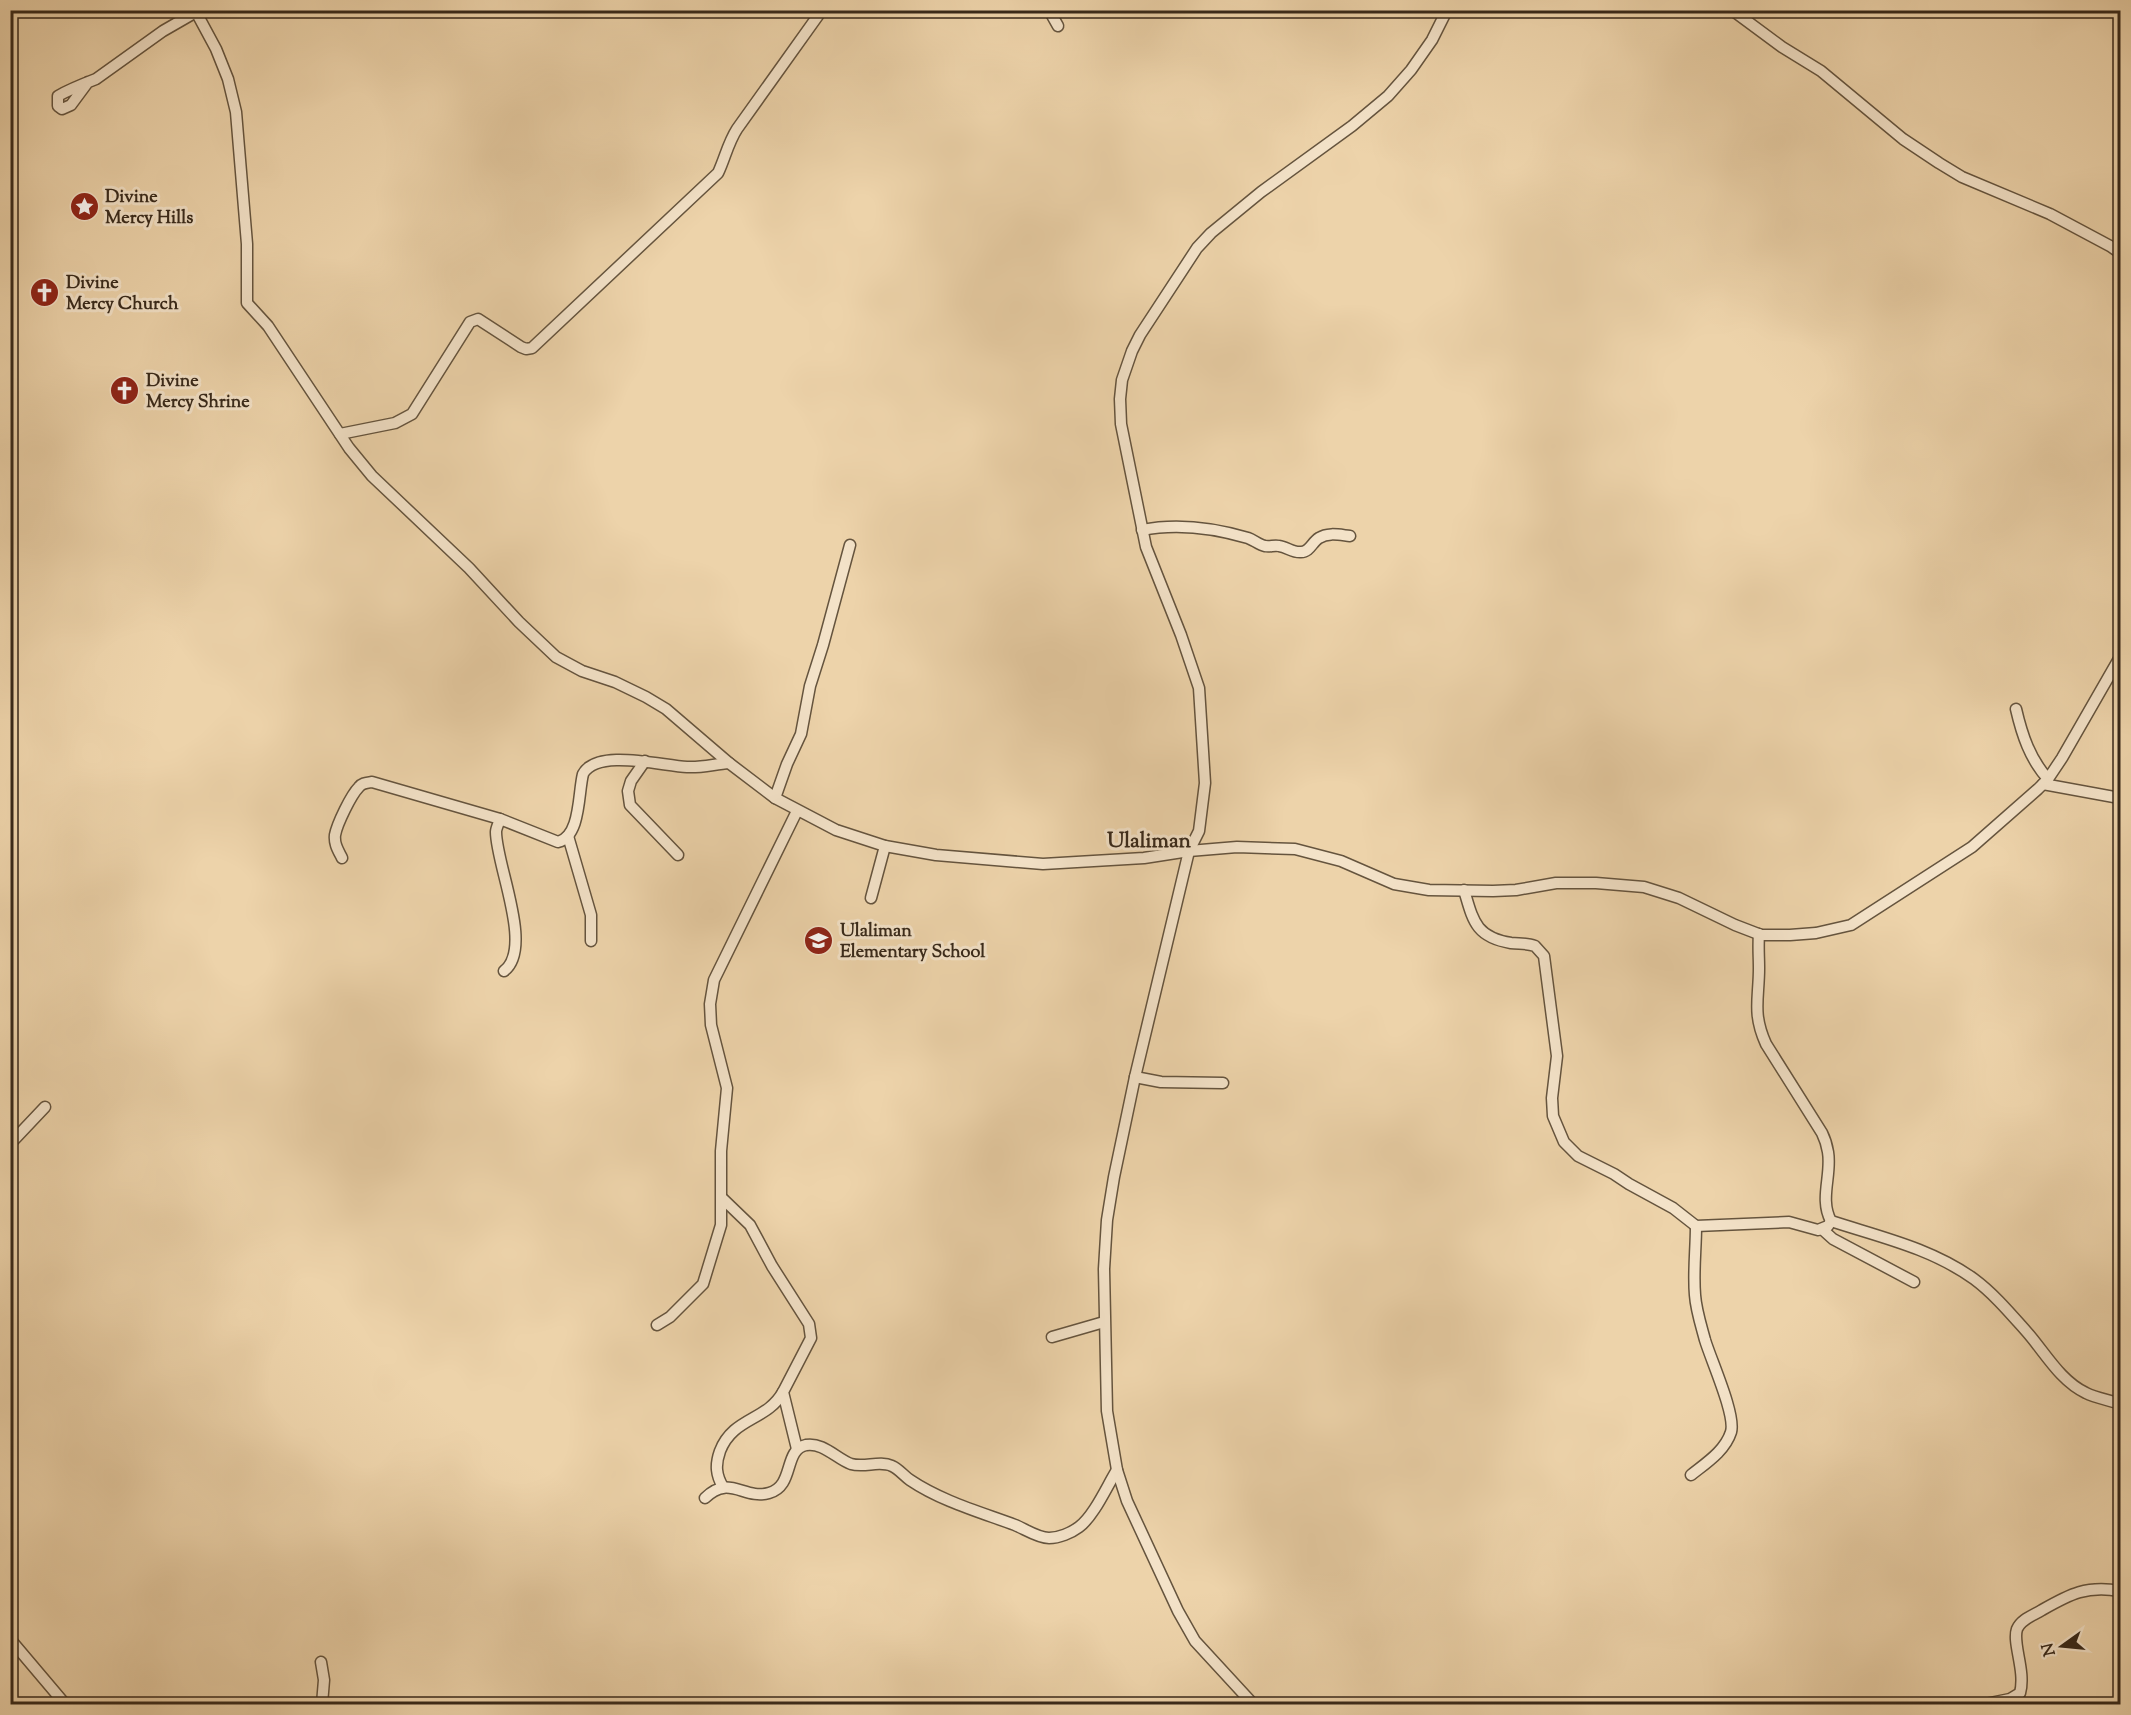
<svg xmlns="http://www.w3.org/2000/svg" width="2131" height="1715" font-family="'Sorts Mill Goudy',serif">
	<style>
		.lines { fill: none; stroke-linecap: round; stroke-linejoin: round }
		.street-casing { stroke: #65543e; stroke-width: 13 }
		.street { stroke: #f3e2c8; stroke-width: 10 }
		.labels { text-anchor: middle; stroke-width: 6; stroke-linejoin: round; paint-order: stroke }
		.poi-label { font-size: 18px; font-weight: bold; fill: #38291a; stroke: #f3e2c8; text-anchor: start }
		.quarter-label { font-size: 21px; font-weight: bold; fill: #38291a; stroke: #f3e2c8 }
	</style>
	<rect width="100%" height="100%" fill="#edd3aa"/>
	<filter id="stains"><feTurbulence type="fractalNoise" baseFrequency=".00333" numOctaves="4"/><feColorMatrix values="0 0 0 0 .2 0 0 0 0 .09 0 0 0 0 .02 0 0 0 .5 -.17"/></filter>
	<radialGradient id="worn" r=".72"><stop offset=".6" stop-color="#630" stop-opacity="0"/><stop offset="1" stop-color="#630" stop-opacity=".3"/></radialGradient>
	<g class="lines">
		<defs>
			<g id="street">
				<path d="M195,10L216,49L228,79L236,112L247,244V303L268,326L349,448L372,476L469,568L519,622L556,657L582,671L615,682L646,697L666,709L729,763L775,798L836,830L885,846L936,855L1043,864L1144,858L1189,851L1237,847L1295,849L1341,861L1394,884L1429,890L1493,891L1516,890L1556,883H1596L1644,887L1679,898L1735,925L1761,935H1790L1816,933L1851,925L1972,847L2038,789L2048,779L2062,758L2120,657"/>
				<path d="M1049,10L1058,26"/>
				<path d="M1732,10L1782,47L1821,71L1903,139L1939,163L1962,177L2050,214L2110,246L2120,253"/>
				<path d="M88,82L71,105L62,109L58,106V96C70,89 83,84 96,79L163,31L196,12"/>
				<path d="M340,434L395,423L412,414L470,322L478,319L521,347L526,349L532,348L718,173C725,158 728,143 737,129L822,10"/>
				<path d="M1142,530C1177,523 1214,528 1248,538C1254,540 1259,545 1265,546C1270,547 1274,545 1279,546C1287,547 1293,553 1301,552C1310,552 1312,542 1319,538C1328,532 1340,535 1350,536"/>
				<path d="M2016,709C2022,735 2030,759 2048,779"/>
				<path d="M645,761L631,781L628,791L630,805L678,855"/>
				<path d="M2043,784L2114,797L2120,796"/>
				<path d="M775,798L787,764L801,734L810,686L823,645L850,545"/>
				<path d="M500,819C499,823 496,828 496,832C496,865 534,948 504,971"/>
				<path d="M568,836L591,915V941"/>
				<path d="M342,858C338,850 334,844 335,835C337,824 351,795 359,787C362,783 366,783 372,782L500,819L558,842C581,836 578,793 583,774C597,748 662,766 687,767C701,768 715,764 729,763"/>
				<path d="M1464,890C1473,920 1475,937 1511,943C1519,944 1527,943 1535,946L1544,956L1557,1056L1552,1098L1553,1116L1564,1142L1578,1156L1614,1174L1629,1184L1673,1208L1696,1226L1789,1222L1818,1230L1828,1226L1831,1221"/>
				<path d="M871,898L885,846"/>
				<path d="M1759,934C1758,946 1759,957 1759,968C1759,999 1752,1013 1766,1044L1822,1133C1825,1139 1827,1146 1828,1152C1832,1175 1819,1199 1831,1221C1880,1237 1931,1248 1974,1279C1993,1293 2010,1313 2026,1331C2044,1351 2060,1381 2086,1393C2096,1398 2109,1400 2120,1404"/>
				<path d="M1135,1077L1161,1082L1223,1083"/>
				<path d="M10,1144L45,1107"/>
				<path d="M723,1199L750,1225L772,1266L809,1324L811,1338L783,1392L797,1449"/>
				<path d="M1823,1230L1833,1239L1914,1282"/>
				<path d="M657,1325L670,1317L703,1284L721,1225V1151L727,1088L711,1025L710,1004L714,980L797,811"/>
				<path d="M1052,1337L1104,1322"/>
				<path d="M1691,1475C1706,1463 1725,1451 1731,1432C1736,1415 1711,1360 1705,1340C1701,1325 1696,1310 1695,1295C1693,1272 1696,1249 1696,1226"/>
				<path d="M723,1487C716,1475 715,1465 720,1451C733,1417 767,1421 783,1392"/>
				<path d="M705,1498C729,1474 744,1500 769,1493C795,1486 783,1450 806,1445C823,1442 837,1459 851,1464C865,1468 879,1460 892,1466C899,1469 904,1476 910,1480C941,1501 980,1512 1015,1525C1025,1529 1038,1538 1049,1538C1059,1538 1071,1533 1079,1527C1094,1516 1107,1486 1117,1470"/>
				<path d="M10,1639L65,1704"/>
				<path d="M321,1662L324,1680L322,1704"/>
				<path d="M1253,1704L1195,1641L1178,1611L1127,1501L1117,1470L1107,1411L1104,1269L1107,1220L1114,1177L1135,1077L1189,851L1199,831L1205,783L1199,688L1181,635L1146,547L1121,424L1120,399L1122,380L1132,351L1140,335L1197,248L1211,233L1261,192L1352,126L1388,96L1411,70L1432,40L1447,10"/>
				<path d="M1985,1704L2010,1699L2020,1693C2026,1671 2012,1643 2017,1629C2021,1619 2034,1615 2042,1610C2070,1594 2087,1585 2120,1591"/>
			</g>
		</defs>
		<!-- street casing -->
		<use href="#street" class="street-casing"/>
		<!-- street -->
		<use href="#street" class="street"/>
	</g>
	<!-- icons -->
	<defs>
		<symbol id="sight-disc" viewBox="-11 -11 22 22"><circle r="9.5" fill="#8f2418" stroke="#f3e2c8"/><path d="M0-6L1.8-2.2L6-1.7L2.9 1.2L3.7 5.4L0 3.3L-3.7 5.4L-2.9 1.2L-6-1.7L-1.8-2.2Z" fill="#fff"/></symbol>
		<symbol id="church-disc" viewBox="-11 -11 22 22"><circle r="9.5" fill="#8f2418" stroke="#f3e2c8"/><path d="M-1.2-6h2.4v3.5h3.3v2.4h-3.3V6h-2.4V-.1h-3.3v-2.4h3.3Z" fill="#fff"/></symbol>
		<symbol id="school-disc" viewBox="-11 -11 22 22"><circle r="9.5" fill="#8f2418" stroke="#f3e2c8"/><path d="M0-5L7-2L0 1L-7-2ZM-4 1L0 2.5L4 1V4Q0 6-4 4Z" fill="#fff"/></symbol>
	</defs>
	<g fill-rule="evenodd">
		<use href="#sight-disc" x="68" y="190" width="33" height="33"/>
		<use href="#church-disc" x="28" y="276" width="33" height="33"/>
		<use href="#church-disc" x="108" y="374" width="33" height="33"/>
		<use href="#school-disc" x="802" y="924" width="33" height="33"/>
	</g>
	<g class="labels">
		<!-- poi labels -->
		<g class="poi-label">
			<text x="105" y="202">Divine<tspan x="105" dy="21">Mercy Hills</tspan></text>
			<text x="66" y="288">Divine<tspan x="66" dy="21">Mercy Church</tspan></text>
			<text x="146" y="386">Divine<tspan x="146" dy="21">Mercy Shrine</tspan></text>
			<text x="840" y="936">Ulaliman<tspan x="840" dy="21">Elementary School</tspan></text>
		</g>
		<!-- quarter labels -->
		<g class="quarter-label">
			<text x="1149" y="847">Ulaliman</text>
		</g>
	</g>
	<!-- margin -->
	<rect width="2131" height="1715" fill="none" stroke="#edd3aa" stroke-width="36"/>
	<rect x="12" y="12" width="2107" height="1691" fill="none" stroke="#38291a" stroke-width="3"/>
	<rect x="18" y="18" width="2095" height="1679" fill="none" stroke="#38291a" stroke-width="1.5"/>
	<!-- north arrow -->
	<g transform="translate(2062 1646) rotate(255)" stroke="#f3e2c8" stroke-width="4.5" paint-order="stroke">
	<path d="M0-4.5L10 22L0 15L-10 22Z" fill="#38291a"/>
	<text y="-9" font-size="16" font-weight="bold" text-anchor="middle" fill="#38291a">N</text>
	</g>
	<rect width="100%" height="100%" filter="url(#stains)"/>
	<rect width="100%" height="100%" fill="url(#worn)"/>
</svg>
